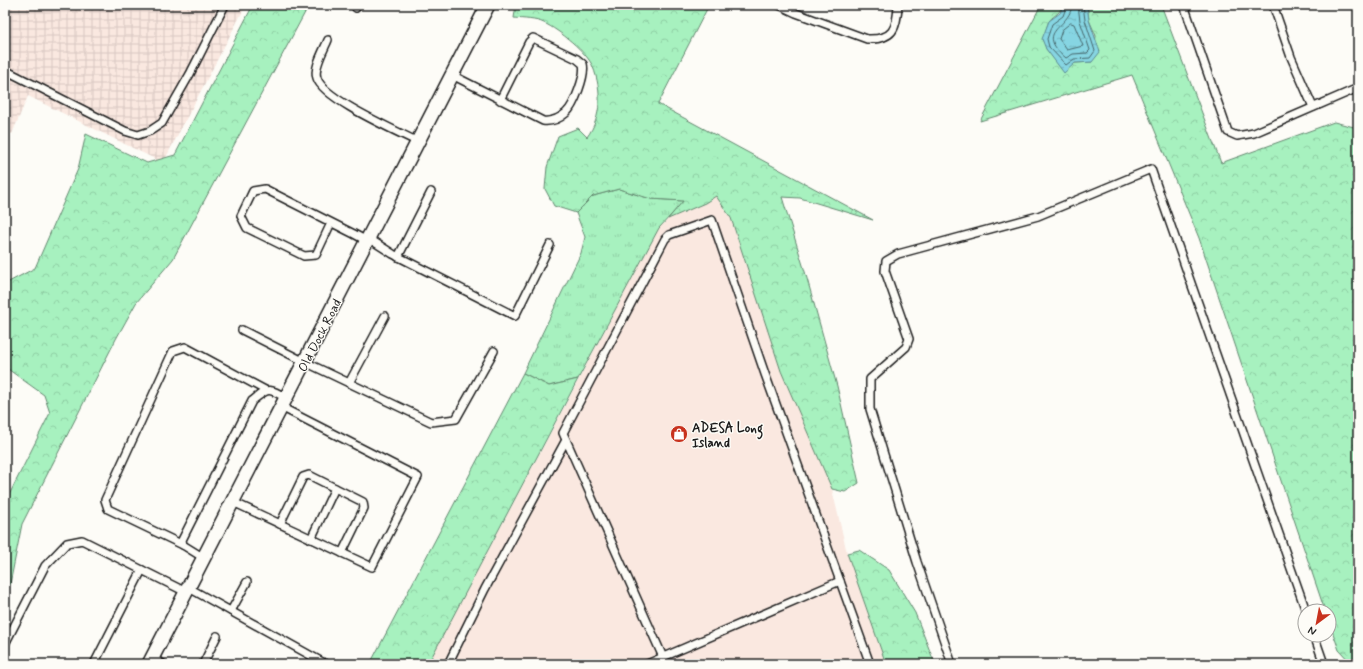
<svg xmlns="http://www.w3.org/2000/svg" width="1363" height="669" font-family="Mynerve,sans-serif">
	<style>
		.built { fill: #fae8e0 }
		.industrial { fill: url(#industrial-grid) }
		.grass { fill: url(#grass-tufts); stroke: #62866e }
		.forest { fill: url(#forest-crowns); stroke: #62866e }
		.water { fill: url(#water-ripples); stroke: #5c8b93 }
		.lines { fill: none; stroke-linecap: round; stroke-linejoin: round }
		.shore { stroke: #46666b; stroke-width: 1 }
		.lane-casing { stroke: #1c1c1c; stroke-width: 10 }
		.street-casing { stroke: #1c1c1c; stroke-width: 16 }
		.lane { stroke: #fdfcf7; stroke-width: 7 }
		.street { stroke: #fdfcf7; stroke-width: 13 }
		.labels { text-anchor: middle; stroke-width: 3; stroke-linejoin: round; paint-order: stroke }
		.street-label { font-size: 13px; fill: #1c1c1c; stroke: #fdfcf7 }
		.poi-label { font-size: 13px; font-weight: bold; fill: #1c1c1c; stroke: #fdfcf7; text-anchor: start }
	</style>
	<defs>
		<pattern id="industrial-grid" width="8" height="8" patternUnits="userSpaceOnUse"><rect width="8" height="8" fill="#fae8e0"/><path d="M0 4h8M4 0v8" fill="none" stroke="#d6c6c0"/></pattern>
		<pattern id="grass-tufts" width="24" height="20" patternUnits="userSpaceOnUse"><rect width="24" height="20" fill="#a7f1bf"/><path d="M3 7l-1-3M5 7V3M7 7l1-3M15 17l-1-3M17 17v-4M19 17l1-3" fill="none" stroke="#8fcea4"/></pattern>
		<pattern id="forest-crowns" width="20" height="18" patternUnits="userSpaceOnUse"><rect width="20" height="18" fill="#a7f1bf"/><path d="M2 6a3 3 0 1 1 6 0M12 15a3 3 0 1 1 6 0" fill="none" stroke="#8fcea4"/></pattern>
		<pattern id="water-ripples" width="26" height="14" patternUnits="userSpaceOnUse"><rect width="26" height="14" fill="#86d5e2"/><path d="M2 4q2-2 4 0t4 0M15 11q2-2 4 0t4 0" fill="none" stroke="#73b6c1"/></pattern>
	</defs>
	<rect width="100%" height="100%" fill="#fdfcf7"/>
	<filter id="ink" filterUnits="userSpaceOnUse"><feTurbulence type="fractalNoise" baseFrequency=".025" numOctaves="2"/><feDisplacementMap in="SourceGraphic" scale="8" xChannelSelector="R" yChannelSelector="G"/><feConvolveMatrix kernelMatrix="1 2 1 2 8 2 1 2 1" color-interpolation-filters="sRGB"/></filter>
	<g filter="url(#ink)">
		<!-- built -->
		<path class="built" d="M716,195L731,218L781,371L832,489L847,553L886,664H428L659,228L668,219L705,203Z"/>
		<!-- industrial -->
		<path class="industrial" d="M5,5H246L163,163L28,96L12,134L5,131Z"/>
		<!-- grass -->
		<path class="grass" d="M619,189L651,199L684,201L659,228L578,379L549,386L523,373L581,253L585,237L576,213L593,196Z"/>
		<!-- forest -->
		<g class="forest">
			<path d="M253,5H309L173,259L136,303L116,339L22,524L10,584L5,593V503L50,413L44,395L5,367V284L35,268L78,169L86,134L147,163L175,155Z"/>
			<path d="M516,5H709L658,104L873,220L800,198L782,197L806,275L837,386L859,483L845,492L832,489L781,371L731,218L716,196L705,203L668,219L683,201L651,199L619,189L593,196L576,213L554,206L545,189L547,167L558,136L578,128L587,137C602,117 602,90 593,67C587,52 559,30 544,23C536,19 523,19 514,18Z"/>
			<path d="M1041,5H1063C1058,17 1052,15 1049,22C1044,30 1046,41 1046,49L1059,64L1092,62L1096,36L1089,20L1087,5H1161L1221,163L1334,122L1358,128V664H1352L1339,650L1329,622V611H1325L1199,238L1132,75L980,121Z"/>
			<path d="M523,373L549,386L578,379L428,664H370Z"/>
			<path d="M859,550L889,570L915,613L935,664H886L847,553Z"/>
		</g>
		<!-- water -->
		<path class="water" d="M1063,5H1087L1089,20L1100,52L1092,62L1075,63L1064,73L1046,49L1042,39L1049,21L1060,13Z"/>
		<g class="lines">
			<!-- shore -->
			<g class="shore">
				<path d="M1067,5L1063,16L1052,24L1047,39L1049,47L1066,65L1074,59L1090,58L1095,51L1085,20L1083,5"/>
				<path d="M1072,5C1070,29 1033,30 1066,58L1073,54L1087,53L1090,50L1080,21L1078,5"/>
				<path d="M1071,23L1074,24L1083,46L1067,50L1059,39L1062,30Z"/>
			</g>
			<defs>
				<g id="lane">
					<path d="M779,5L796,13L867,39C893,40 897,29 898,5"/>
					<path d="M1184,5L1228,132L1237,136L1254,133L1358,88"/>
					<path d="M1273,5L1291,57L1313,107"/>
					<path d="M356,8L357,5"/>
					<path d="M328,40C324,50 313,68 317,78C323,99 397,131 418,142"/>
					<path d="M5,70L125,131L138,135L150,131L162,123L190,74L225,5"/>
					<path d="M452,75L543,121C552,122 559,119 566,113C574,106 586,75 583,64L577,59L533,38L529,42L500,100"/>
					<path d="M331,223L316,255L304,256L247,228L241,216L253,191L265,189L354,234L367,241"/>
					<path d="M368,238L393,254L515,316L550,245"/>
					<path d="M398,257L431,192"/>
					<path d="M242,330L305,362L431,422L456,419L494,351"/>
					<path d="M349,383L385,316"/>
					<path d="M233,502L372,567L418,477L281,407"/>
					<path d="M280,524L303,477L309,475L363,502L364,508L342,553"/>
					<path d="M311,539L335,488"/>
					<path d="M183,545L108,509L105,500L173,351L185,347L265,390"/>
					<path d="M204,558L183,545L182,540L252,401C268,388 268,387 286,398"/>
					<path d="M189,588L326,664"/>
					<path d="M231,611L247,582"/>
					<path d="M1314,635L1324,664"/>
					<path d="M5,644L45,566L67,543L82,540L186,592"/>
					<path d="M152,658L163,664"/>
					<path d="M94,664L142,570"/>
					<path d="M203,664L217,636"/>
					<path d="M448,664L485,589L566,440"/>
					<path d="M647,664L840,581"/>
					<path d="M666,664L563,433L665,239L669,235L712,220L765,374L870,664"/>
					<path d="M952,664L917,562L870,409V379L906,347L909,339L885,271L886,261L898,254L1038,216L1151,169L1306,611"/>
				</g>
				<path id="street" d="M149,664L488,5"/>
			</defs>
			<!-- lane casing -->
			<use href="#lane" class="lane-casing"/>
			<!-- street casing -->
			<use href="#street" class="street-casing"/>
			<!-- lane -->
			<use href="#lane" class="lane"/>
			<!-- street -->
			<use href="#street" class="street"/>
		</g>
	</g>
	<!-- icons -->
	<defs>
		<symbol id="shop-disc" viewBox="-11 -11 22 22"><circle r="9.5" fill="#c8321e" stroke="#fdfcf7"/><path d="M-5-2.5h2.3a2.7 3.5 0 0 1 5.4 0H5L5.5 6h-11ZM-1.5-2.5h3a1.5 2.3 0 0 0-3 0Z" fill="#fff"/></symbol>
	</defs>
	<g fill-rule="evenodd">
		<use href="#shop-disc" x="669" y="424" width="20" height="20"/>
	</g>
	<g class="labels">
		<!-- street labels -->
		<g class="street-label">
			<text transform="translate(319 335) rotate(-63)" y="5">Old Dock Road</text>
		</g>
		<!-- poi labels -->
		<g class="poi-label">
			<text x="692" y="432">ADESA Long<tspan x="692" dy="15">Island</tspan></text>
		</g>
	</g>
	<!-- margin -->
	<rect width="1363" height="669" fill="none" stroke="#fdfcf7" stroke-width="20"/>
	<rect x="10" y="10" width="1343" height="649" fill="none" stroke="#1c1c1c" stroke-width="1.5" filter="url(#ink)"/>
	<!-- north arrow -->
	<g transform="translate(1317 623) rotate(212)"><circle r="19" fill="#fdfcf7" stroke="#a3a29f"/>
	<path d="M0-3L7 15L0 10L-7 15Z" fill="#c8321e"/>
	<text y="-6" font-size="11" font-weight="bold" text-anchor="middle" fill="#1c1c1c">N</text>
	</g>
</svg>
